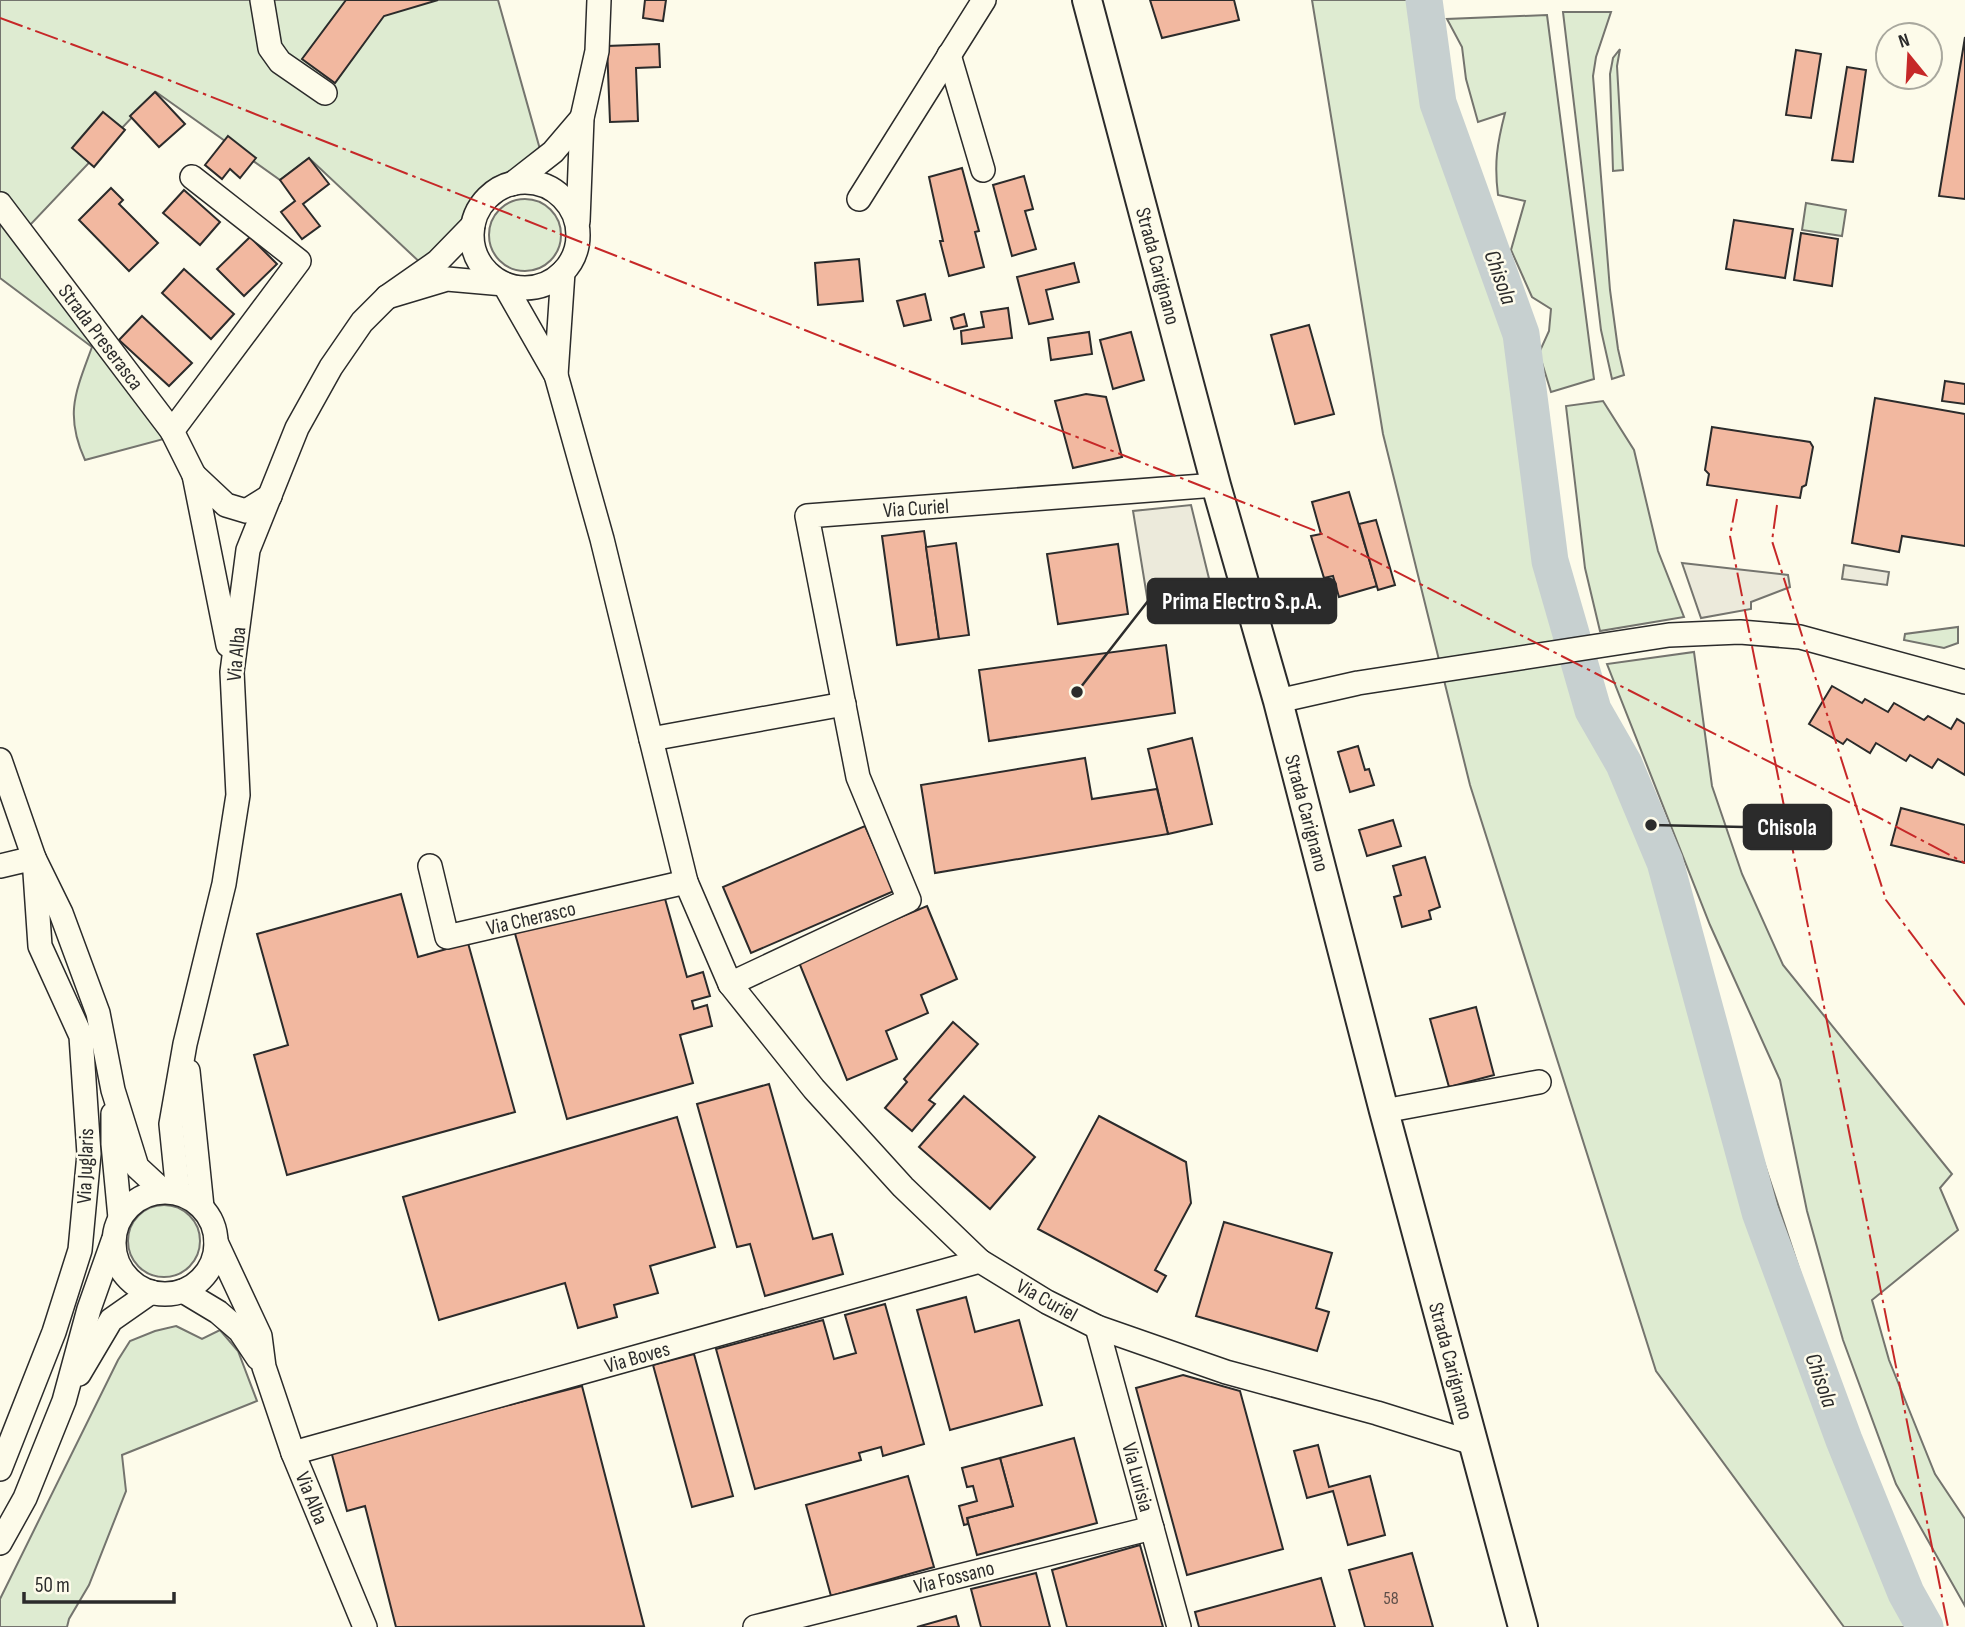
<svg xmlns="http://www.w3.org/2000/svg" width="1965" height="1627" font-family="'Sofia Sans Condensed',sans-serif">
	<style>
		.green { fill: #deebd1; stroke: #74746e; stroke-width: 2 }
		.parking { fill: #eceadb; stroke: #74746e; stroke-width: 2 }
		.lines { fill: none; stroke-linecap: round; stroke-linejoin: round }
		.river { stroke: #c7d0d0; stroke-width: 37 }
		.building { fill: #f2b8a0; stroke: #2b2b2b; stroke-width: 2 }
		.minor-casing { stroke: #2b2b2b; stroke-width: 26 }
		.major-casing { stroke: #2b2b2b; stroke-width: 32 }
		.minor { stroke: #fdfbea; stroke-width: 23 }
		.major { stroke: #fdfbea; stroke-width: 28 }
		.power { stroke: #c62828; stroke-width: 2; stroke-dasharray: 24 5 3.5 5; stroke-linecap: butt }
		.labels { text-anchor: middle; stroke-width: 5; stroke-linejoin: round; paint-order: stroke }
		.number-label { font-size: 18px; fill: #5d4e48 }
		.street-label { font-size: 21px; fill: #2b2b2b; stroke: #fdfbea }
		.water-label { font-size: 23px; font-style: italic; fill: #2b2b2b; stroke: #fdfbea }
		.leader { fill: none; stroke: #2b2b2b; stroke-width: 2.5 }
		.callout-dot { fill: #2b2b2b; stroke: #fdfbea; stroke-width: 2.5 }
		.callout { fill: #2b2b2b; stroke: #2b2b2b; stroke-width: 2.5 }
		.callout-label { font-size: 23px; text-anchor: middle; font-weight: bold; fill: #fff }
	</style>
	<rect width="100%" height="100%" fill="#fdfbea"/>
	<!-- green -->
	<g class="green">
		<path d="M0,0H498L543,160L427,269L309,158L280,180L156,92L29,226L175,436L85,460C64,414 76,391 92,347L0,278Z"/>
		<path d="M1312,0H1424L1438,103L1521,334L1550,561L1593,710L1665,862L1906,1593L1934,1627H1844L1656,1371L1470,785L1383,434Z"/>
		<path d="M1563,12H1611L1596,57L1593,76L1610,290L1618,349L1624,375L1612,379L1601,330Z"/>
		<path d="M1547,15L1594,379L1551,392L1539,353L1549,331L1551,309L1532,297L1511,250L1525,201L1498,195C1494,163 1497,144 1505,113L1478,122L1466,79L1462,47L1447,19Z"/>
		<path d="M1620,49L1617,66L1623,170L1613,171L1610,74L1613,58Z"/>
		<circle cx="525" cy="235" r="36"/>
		<path d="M1806,203L1846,210L1842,236L1802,230Z"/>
		<path d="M1603,401L1634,450L1658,551L1684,617L1600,631L1585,568L1566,406Z"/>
		<path d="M1958,627V643L1944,648L1904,640L1905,634Z"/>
		<path d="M1694,652L1712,786L1742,874L1783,965L1952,1174L1940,1188L1958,1230L1872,1300L1889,1360L1935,1474L1965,1519V1606L1896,1484L1843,1340L1807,1211L1780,1080L1710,925L1607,664Z"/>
		<circle cx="164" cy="1241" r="36"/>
		<path d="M176,1326L202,1339L220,1330L238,1351L257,1401L122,1455L126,1491L89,1585L69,1619L67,1627H0V1599L118,1360L130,1341L155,1331Z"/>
	</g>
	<!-- parking -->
	<g class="parking">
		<path d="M1191,505L1214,599L1149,609L1133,511Z"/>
		<path d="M1682,563L1788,575L1790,587L1751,602V609L1701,618Z"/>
		<path d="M1844,565L1889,572L1887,585L1842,579Z"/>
	</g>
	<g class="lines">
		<!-- river -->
		<path class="river" d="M1424,0L1438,103L1521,334L1550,561L1593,710L1624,764L1665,862L1760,1212L1844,1440L1906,1593L1925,1627"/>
	</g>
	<!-- building -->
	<g class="building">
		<path d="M346,0H438L384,16L335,83L302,59Z"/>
		<path d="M645,0H666L663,21L643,18Z"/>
		<path d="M1150,0H1234L1239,20L1162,38Z"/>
		<path d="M1965,37V199L1939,196Z"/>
		<path d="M659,44L660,67L636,68L638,121L610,122L607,46Z"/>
		<path d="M1796,50L1821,54L1811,118L1786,115Z"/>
		<path d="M1847,67L1866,70L1853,162L1832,160Z"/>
		<path d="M155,92L185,124L159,147L130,116Z"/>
		<path d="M103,112L125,130L94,167L72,148Z"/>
		<path d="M228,136L256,158L240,178L230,169L222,179L205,165Z"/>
		<path d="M309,158L329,184L303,204L320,226L302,239L281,212L295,201L280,180Z"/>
		<path d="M962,168L979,231L975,232L984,267L949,276L940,241H943L929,177Z"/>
		<path d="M1024,176L1033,209L1025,211L1036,249L1012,256L993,185Z"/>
		<path d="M111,188L123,200L119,204L158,243L129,271L79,220Z"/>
		<path d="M184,190L220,222L200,245L163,213Z"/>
		<path d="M1734,220L1793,229L1785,278L1726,269Z"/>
		<path d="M1801,233L1838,239L1832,286L1794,280Z"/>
		<path d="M250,237L277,264L244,296L217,269Z"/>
		<path d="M859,259L863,301L818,305L815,263Z"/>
		<path d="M1074,263L1079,282L1046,290L1053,319L1029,324L1017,277Z"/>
		<path d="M184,269L234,314L211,339L162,293Z"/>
		<path d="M925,294L931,320L904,326L897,301Z"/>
		<path d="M1008,308L1012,338L962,344L961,331L984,327L981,312Z"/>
		<path d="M964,314L967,326L954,329L951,318Z"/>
		<path d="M142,316L192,363L169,386L119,340Z"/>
		<path d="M1309,325L1334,414L1295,424L1271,335Z"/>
		<path d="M1089,332L1092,354L1051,360L1048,338Z"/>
		<path d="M1131,332L1144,380L1113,389L1100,340Z"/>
		<path d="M1945,381L1965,384V404L1942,401Z"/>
		<path d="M1086,394L1106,397L1122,457L1073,468L1055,401Z"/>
		<path d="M1875,398L1965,414V546L1902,536L1899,552L1852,543Z"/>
		<path d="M1712,427L1810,442L1813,447L1806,485L1802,487L1800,498L1707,485L1709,474L1705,470Z"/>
		<path d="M1349,492L1377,586L1339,597L1333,576L1324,578L1311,536L1321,534L1312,502Z"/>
		<path d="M1376,520L1395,585L1378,590L1359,524Z"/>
		<path d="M924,531L939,639L897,645L882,536Z"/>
		<path d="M956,543L969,635L939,639L926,547Z"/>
		<path d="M1118,544L1128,614L1058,624L1047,554Z"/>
		<path d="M1166,645L1175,713L989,741L979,670Z"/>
		<path d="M1832,686L1862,703L1865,699L1888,712L1894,703L1924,720L1928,716L1951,729L1957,719L1965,724V775L1938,759L1932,768L1910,755L1906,761L1876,743L1870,753L1847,739L1843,744L1809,724Z"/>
		<path d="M1192,738L1212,824L1168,834L1148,749Z"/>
		<path d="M1358,746L1365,770L1369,769L1374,785L1350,792L1338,752Z"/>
		<path d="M1085,758L1092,799L1157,789L1168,834L935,873L921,785Z"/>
		<path d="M1901,808L1965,825V863L1891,845Z"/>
		<path d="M1393,820L1401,846L1367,856L1359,830Z"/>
		<path d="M865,826L894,891L751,953L723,887Z"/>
		<path d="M1425,857L1440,907L1429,911L1431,919L1402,927L1394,897L1401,895L1393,866Z"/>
		<path d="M662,888L687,977L703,972L710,996L692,1001L694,1009L707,1005L712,1026L680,1035L693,1083L567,1119L514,930Z"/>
		<path d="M401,894L418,957L468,943L515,1112L287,1175L254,1055L288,1045L257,934Z"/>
		<path d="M927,906L957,979L921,995L928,1013L886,1031L897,1059L847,1080L798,960Z"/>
		<path d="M1476,1007L1494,1075L1449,1087L1430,1019Z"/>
		<path d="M953,1022L978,1044L929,1100L935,1104L912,1131L885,1108L907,1082L904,1079Z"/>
		<path d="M769,1084L813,1239L832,1234L843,1274L765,1296L750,1244L737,1247L697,1104Z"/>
		<path d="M964,1096L1035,1157L990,1209L919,1147Z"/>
		<path d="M1099,1116L1186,1162L1191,1203L1155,1270L1166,1276L1157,1292L1038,1229Z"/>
		<path d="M677,1117L715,1247L650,1266L658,1293L614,1305L617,1317L578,1328L565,1283L439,1320L403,1197Z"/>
		<path d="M1224,1222L1332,1253L1316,1308L1329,1312L1317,1351L1196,1316Z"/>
		<path d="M966,1297L975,1332L1019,1320L1042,1405L950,1430L917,1310Z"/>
		<path d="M885,1304L924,1444L883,1456L881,1447L859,1453L861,1460L755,1489L716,1349L823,1320L834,1359L856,1353L845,1315Z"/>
		<path d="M694,1354L733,1496L692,1507L653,1365Z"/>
		<path d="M1183,1375L1240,1391L1283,1549L1187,1575L1136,1388Z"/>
		<path d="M582,1386L644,1626L396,1627L365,1506L347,1511L331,1451Z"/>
		<path d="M1074,1438L1097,1523L977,1555L967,1518L1013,1506L1000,1458Z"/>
		<path d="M1318,1445L1329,1487L1370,1476L1385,1535L1348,1545L1333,1491L1307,1498L1294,1451Z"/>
		<path d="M1000,1458L1013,1506L967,1518L968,1524L964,1525L959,1506L977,1501L973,1486L967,1487L962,1468Z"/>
		<path d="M908,1476L934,1567L831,1596L806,1505Z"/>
		<path d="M1140,1545L1163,1627H1067L1052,1570Z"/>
		<path d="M1412,1553L1433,1627H1365L1349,1570Z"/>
		<path d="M1036,1573L1050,1627H981L971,1589Z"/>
		<path d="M1321,1578L1335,1627H1199L1195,1612Z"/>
		<path d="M956,1616L959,1627H917Z"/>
	</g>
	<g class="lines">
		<defs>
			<g id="minor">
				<path d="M262,0L270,48L280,62L325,93"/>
				<path d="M949,55L983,170"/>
				<circle cx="525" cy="235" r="53"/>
				<path d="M512,184L553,152L582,118"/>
				<path d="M859,199L984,0"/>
				<path d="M0,204L172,431L194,475"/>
				<path d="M578,221L582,118L597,51L599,0"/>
				<path d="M387,297L447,279L504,284L556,375L602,539L686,882L730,984L814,1089L903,1187L980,1261L1047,1302L1097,1327L1226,1372L1377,1413L1473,1443"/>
				<path d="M556,375L563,272"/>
				<path d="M172,431L299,261L192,177"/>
				<path d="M228,645L194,475L226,505L246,511L270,496"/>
				<path d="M1278,701L1358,683L1669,635L1740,632L1800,637L1965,682"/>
				<path d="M651,739L844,704"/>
				<path d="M0,760L34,858L61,913L98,1013L113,1090L137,1167L163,1191"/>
				<path d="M0,866L34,858L40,946L81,1036L89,1154L80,1250L54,1332L0,1469"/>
				<path d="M430,866L447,937L686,882"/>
				<path d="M730,984L909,900L858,777L807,516L1216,485"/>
				<path d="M188,1071L202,1207"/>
				<path d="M1384,1111L1539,1082"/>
				<path d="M113,1114V1144L120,1218"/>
				<circle cx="165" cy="1243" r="51"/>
				<path d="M178,1193L171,1124L185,1044L224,884L238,795L232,672L248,550L297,428L331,367L362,322L387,297L437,262L473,225"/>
				<path d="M216,1242L260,1336L264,1367L293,1453L365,1627"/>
				<path d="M183,1291L218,1312L240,1331L258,1358"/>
				<path d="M1097,1327L1179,1627"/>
				<path d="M79,1374L111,1320L151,1292"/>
				<path d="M293,1453L980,1261"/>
				<path d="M0,1543L25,1498L64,1401L89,1309L113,1241"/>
				<path d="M755,1627L1152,1528"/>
			</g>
			<path id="major" d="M1087,0L1216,485L1278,701L1384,1111L1523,1627"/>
		</defs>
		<!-- minor casing -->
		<use href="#minor" class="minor-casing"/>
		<!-- major casing -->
		<use href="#major" class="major-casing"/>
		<!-- minor -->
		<use href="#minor" class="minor"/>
		<!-- major -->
		<use href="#major" class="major"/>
		<!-- power -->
		<g class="power">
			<path d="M0,18L161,77L1316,531L1876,816L1965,863"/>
			<path d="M1737,499L1730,536L1948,1627"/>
			<path d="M1777,505L1772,541L1886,900L1965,1005"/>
		</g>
	</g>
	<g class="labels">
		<!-- number labels -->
		<g class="number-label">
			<text x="1391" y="1604">58</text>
		</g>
		<!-- street labels -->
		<g class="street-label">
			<text transform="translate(1158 266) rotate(75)" y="7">Strada Carignano</text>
			<text transform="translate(101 337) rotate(53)" y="7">Strada Preserasca</text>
			<text transform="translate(916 508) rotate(-4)" y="7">Via Curiel</text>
			<text transform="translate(236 654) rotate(-85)" y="7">Via Alba</text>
			<text transform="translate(1307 813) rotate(75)" y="7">Strada Carignano</text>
			<text transform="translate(531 918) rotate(-13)" y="7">Via Cherasco</text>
			<text transform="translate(85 1166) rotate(-88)" y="7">Via Juglaris</text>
			<text transform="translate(1047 1300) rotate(29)" y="7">Via Curiel</text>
			<text transform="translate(637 1357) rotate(-16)" y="7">Via Boves</text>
			<text transform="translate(1451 1361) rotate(75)" y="7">Strada Carignano</text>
			<text transform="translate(1138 1477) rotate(75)" y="7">Via Lurisia</text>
			<text transform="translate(312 1498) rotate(68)" y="7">Via Alba</text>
			<text transform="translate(954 1577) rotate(-14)" y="7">Via Fossano</text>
		</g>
		<!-- water labels -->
		<g class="water-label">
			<text transform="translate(1501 277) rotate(70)" y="8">Chisola</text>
			<text transform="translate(1822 1380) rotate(70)" y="8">Chisola</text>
		</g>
	</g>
	<!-- callouts -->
	<path class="leader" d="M1077 692L1148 601M1651 825L1744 827"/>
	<g class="callout-dot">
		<circle cx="1077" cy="692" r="7"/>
		<circle cx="1651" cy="825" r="7"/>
	</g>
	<g class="callout">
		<rect x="1148" y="579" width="188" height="44" rx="7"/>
		<rect x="1744" y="805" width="87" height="44" rx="7"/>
	</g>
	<g class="callout-label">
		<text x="1242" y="609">Prima Electro S.p.A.</text>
		<text x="1787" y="835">Chisola</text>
	</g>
	<!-- north arrow -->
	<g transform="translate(1909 56) rotate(342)"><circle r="33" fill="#fdfbea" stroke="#a9a89e" stroke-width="2"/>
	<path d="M0-5L12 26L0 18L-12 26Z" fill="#c62828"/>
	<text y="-10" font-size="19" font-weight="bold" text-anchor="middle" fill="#2b2b2b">N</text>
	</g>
	<!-- scale -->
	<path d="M24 1592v10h150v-10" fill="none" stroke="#2b2b2b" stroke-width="3.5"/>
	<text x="35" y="1592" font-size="21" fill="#2b2b2b" stroke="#fdfbea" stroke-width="5" paint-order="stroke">50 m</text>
</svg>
